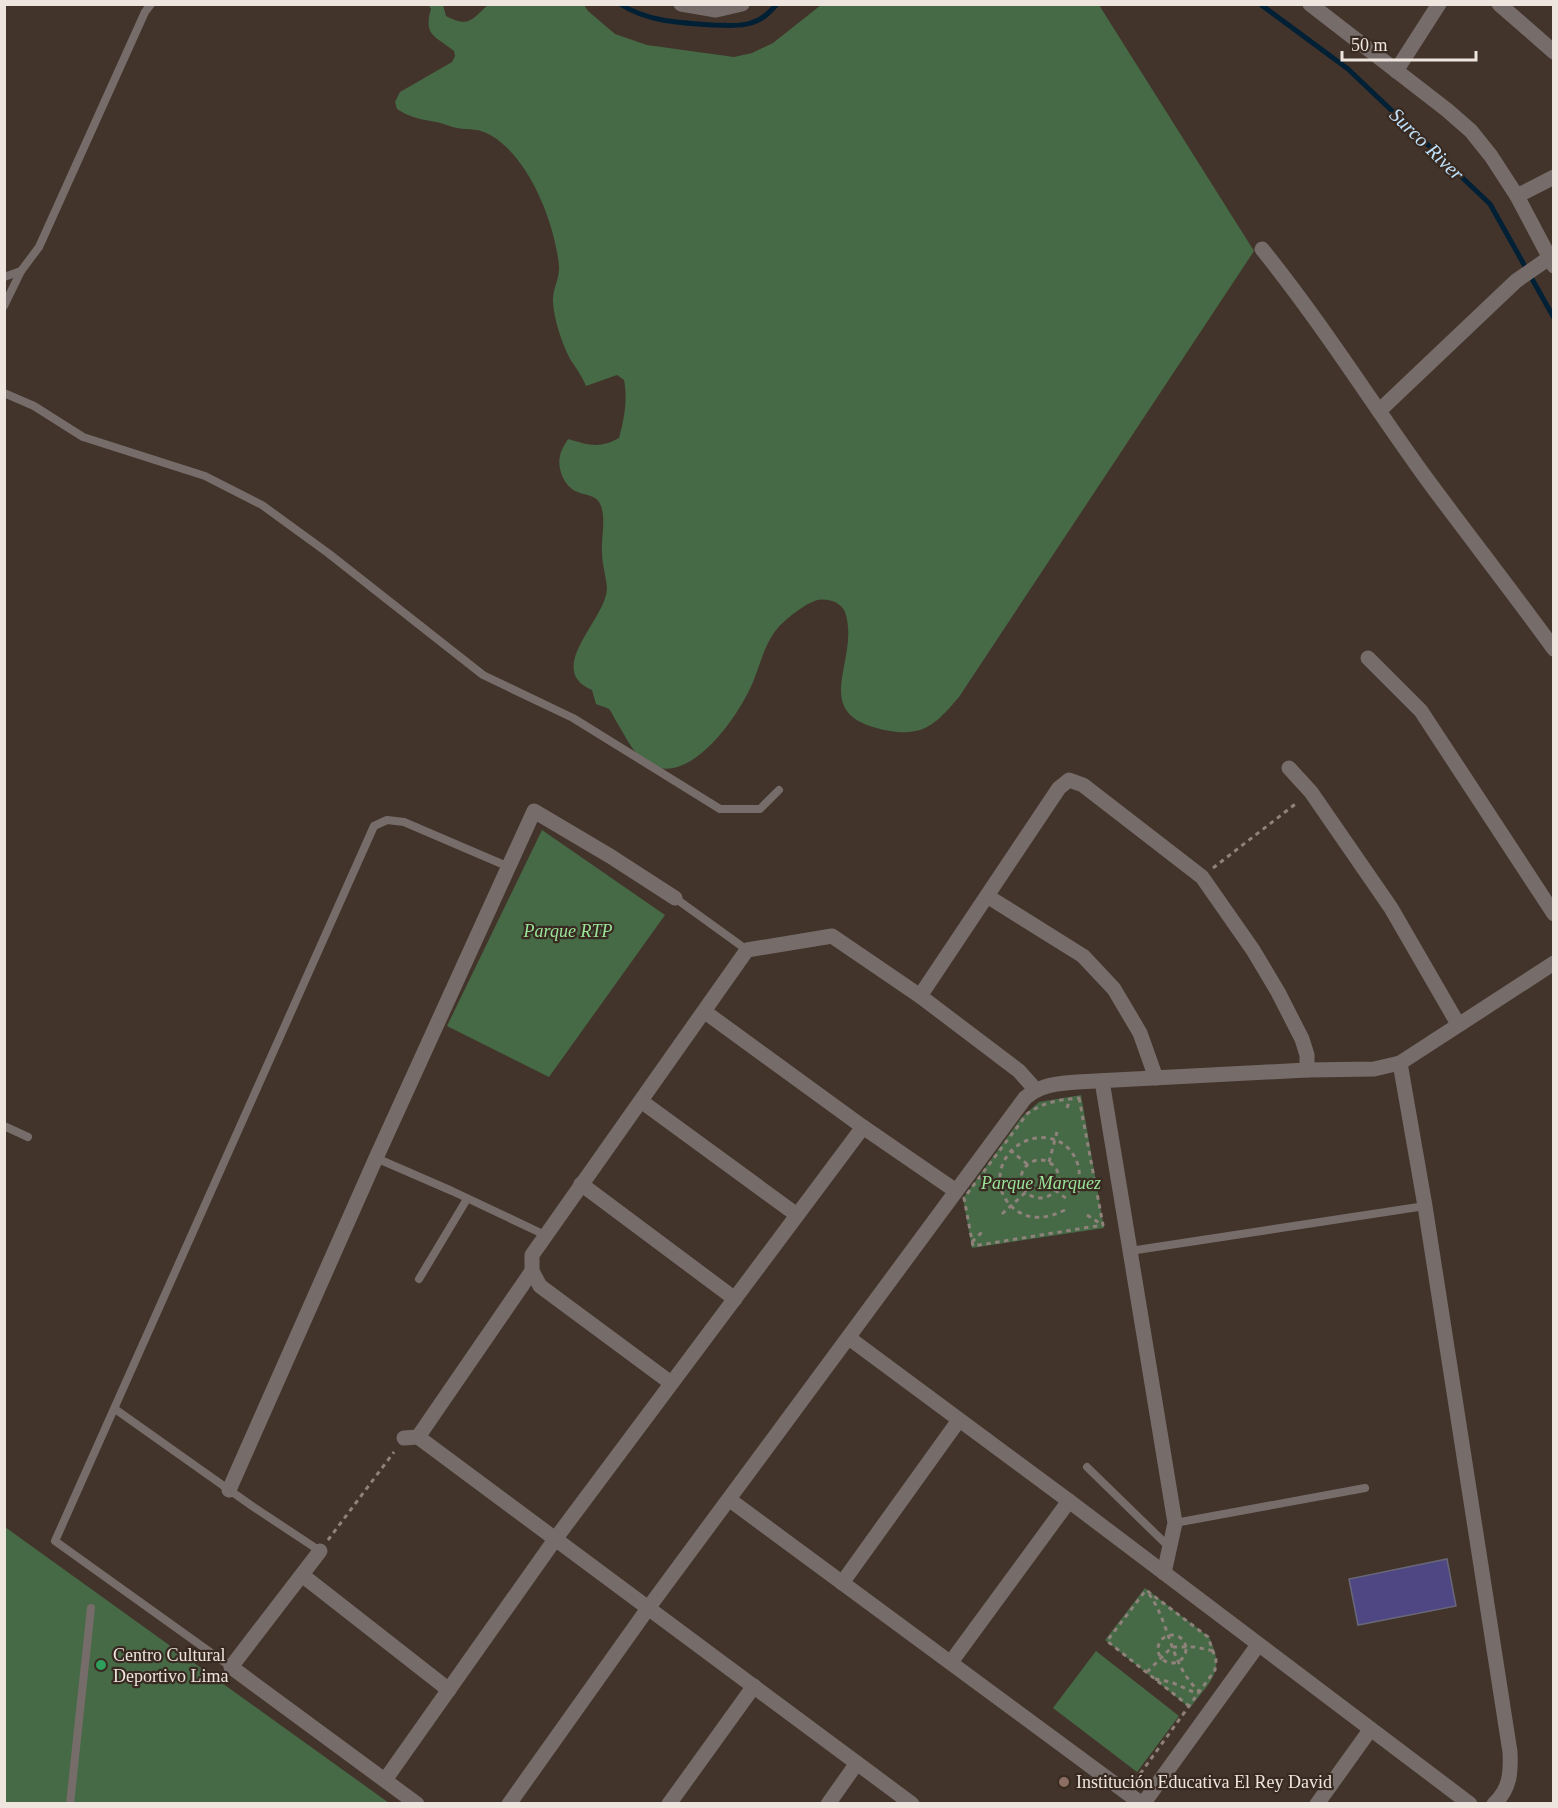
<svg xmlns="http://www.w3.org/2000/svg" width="1558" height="1808" font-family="Georgia,serif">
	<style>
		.green { fill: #466946 }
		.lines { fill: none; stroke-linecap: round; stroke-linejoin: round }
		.stream { stroke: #002036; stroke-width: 5 }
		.building { fill: #4e4783; stroke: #686778; stroke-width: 1.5 }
		.path { stroke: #8e827a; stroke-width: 3; stroke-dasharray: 4.5 4.5; stroke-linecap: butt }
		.service { stroke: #766d6a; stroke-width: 8 }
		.minor { stroke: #766d6a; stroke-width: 15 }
		.leisure-dot { fill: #2e9e5b; stroke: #382a21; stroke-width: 2 }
		.education-dot { fill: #8d6e63; stroke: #382a21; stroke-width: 2 }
		.labels { text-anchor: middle; stroke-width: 4.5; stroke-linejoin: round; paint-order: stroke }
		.park-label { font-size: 18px; font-style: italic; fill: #9ae59a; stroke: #382a21 }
		.poi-label { font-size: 18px; fill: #eee5df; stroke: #382a21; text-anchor: start }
		.water-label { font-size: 20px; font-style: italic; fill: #c1e3fd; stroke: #382a21 }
	</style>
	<rect width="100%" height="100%" fill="#43342b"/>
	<!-- green -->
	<g class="green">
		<path d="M424,5H443L446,16C469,28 471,20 488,5H584L588,11L615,34L647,45L734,57L752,53L773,43L821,5H1099L1254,251L959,697C938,721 926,737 890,731C803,716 862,662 845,612C841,602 827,598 818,600C807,602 784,620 777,629C764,645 761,663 753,682C740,714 690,788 649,764C634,756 625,735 616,721C614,718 612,712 609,709C606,707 600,706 596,704L592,690C543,669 607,619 607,588C606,576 602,564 602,552C601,538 606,520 601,506C597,494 585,496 575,491C564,485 557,469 560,456C561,450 565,444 568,439C589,445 599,449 619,438C624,419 628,400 624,380L617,375L586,386C582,376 576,368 570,359C562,343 554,320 553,302C552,290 560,278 559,266C555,224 530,159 492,136C477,127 472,131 457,128C450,127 443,123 436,122C420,119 411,118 397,109L395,102L400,92L452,62L455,56L454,51C436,36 423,36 431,9L429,6Z"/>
		<path d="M542,830L665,915L549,1077L447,1026Z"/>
		<path d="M1081,1095L1104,1228L972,1248L963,1198L1021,1118L1039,1102Z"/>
		<path d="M5,1527L389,1803L5,1804Z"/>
		<path d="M1145,1588L1209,1637C1226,1672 1211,1680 1190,1708L1105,1640Z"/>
		<path d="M1096,1651L1179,1716L1137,1772L1053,1708Z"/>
	</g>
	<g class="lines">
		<!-- stream -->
		<g class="stream">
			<path d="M620,4C648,22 681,23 714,25C726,25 739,27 751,23C762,20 769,13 777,4"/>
			<path d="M1260,4L1348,69L1490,204L1554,318"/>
		</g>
	</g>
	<!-- building -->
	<path class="building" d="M1447,1559L1456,1606L1358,1625L1349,1579Z"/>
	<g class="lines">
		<!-- path -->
		<g class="path">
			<path d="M1213,868L1298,802"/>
			<path d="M1079,1098L1103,1225L973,1246L964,1198L1027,1114C1043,1102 1059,1100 1079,1098Z"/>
			<path d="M1067,1108L1070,1099"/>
			<path d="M1010,1150L1027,1164"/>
			<circle cx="1040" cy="1179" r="19"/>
			<path d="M1049,1162L1057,1132"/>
			<path d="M1055,1190L1067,1199"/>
			<path d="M1065,1210C1048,1218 1033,1221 1017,1211C1008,1205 1001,1194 1000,1184C996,1137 1060,1119 1077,1162C1081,1173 1079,1184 1078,1194"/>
			<path d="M1002,1214L1026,1192"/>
			<path d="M1087,1215L1101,1224"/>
			<path d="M972,1242L983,1231"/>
			<path d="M328,1540L394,1452"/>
			<path d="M1149,1594C1171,1625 1170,1666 1200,1692"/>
			<circle cx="1172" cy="1649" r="14"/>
			<path d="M1147,1672L1172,1647H1195L1214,1651"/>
			<path d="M1155,1679L1171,1682L1198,1694"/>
			<path d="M1135,1781L1215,1670L1216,1660L1208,1637L1146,1590L1107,1641L1189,1706"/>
		</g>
		<!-- service -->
		<g class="service">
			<path d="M4,277L21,271L39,247L145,12L151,4"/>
			<path d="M4,306L21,271"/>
			<path d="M4,393L34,406L83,437L205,476L262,505L328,553L483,675L573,718L720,809H760L779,790"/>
			<path d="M675,898L747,950"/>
			<path d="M4,1126L28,1137"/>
			<path d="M376,1158L452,1191L545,1235"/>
			<path d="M1130,1251L1425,1206"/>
			<path d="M419,1279L467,1199"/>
			<path d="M115,1409L252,1506L320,1551"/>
			<path d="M1087,1467L1169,1547"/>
			<path d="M1175,1523L1365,1488"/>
			<path d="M231,1667L55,1541L374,826L387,820L404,822L509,867"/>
			<path d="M70,1804L91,1608"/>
		</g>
		<!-- minor -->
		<g class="minor">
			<path d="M681,4L716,10L742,4"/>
			<path d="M1310,4L1447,110L1471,131L1491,156L1517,196L1554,266"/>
			<path d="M1499,4L1554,52"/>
			<path d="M1396,71L1439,4"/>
			<path d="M1517,196L1554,177"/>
			<path d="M1262,249C1321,322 1371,402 1426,478C1468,535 1512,591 1554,649"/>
			<path d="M1379,411L1516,281L1549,258"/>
			<path d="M1368,658L1421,711L1554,914"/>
			<path d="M1289,768L1311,792L1391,908L1458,1024"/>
			<path d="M987,896L1083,956L1114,989L1140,1033L1156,1078"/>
			<path d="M920,996L1059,788L1069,780L1083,785L1202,877L1253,950L1278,992L1302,1039L1307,1055V1070"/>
			<path d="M705,1012L863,1127L956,1191"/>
			<path d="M1400,1063L1425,1206L1510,1752C1511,1773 1510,1789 1494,1804"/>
			<path d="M1102,1081L1175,1523L1164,1573"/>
			<path d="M641,1101L797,1215"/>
			<path d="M581,1184L735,1299"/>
			<path d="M849,1338L1069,1501L1470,1804"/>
			<path d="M671,1383L540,1286L532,1271V1255L747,950L832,936L920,996L1019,1071L1035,1089"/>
			<path d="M418,1437L532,1271"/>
			<path d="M404,1438L418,1437L912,1804"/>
			<path d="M229,1490L376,1158L534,811L610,856L675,898"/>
			<path d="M730,1500L1142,1804"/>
			<path d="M320,1551L231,1667L417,1804"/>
			<path d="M302,1575L449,1690"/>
			<path d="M842,1583L959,1420"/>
			<path d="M951,1662L1069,1501"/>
			<path d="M385,1780L556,1538L863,1127"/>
			<path d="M509,1804L649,1607L1025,1098C1041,1084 1057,1084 1077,1082L1307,1070L1374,1069L1400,1063L1554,963"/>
			<path d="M669,1804L754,1686"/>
			<path d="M828,1804L857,1763"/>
			<path d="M1143,1804L1258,1645"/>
			<path d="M1317,1804L1370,1730"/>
		</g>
	</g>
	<!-- markers -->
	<circle class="leisure-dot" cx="101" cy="1665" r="6"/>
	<circle class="education-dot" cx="1064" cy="1782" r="6"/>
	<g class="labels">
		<!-- park labels -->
		<g class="park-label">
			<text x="568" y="937">Parque RTP</text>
			<text x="1041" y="1189">Parque Marquez</text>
		</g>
		<!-- poi labels -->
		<g class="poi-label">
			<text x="113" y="1661">Centro Cultural<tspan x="113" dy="21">Deportivo Lima</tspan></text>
			<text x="1076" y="1788">Institución Educativa El Rey David</text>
		</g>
		<!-- water labels -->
		<g class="water-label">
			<text transform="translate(1427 144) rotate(44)" y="7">Surco River</text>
		</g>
	</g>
	<!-- border -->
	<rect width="1558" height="1808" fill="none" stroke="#eee5df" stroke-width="12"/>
	<!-- scale -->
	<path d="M1342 51v9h134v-9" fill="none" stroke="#eee5df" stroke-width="3"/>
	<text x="1351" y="51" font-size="18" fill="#eee5df" stroke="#382a21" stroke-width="4.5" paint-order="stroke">50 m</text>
</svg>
